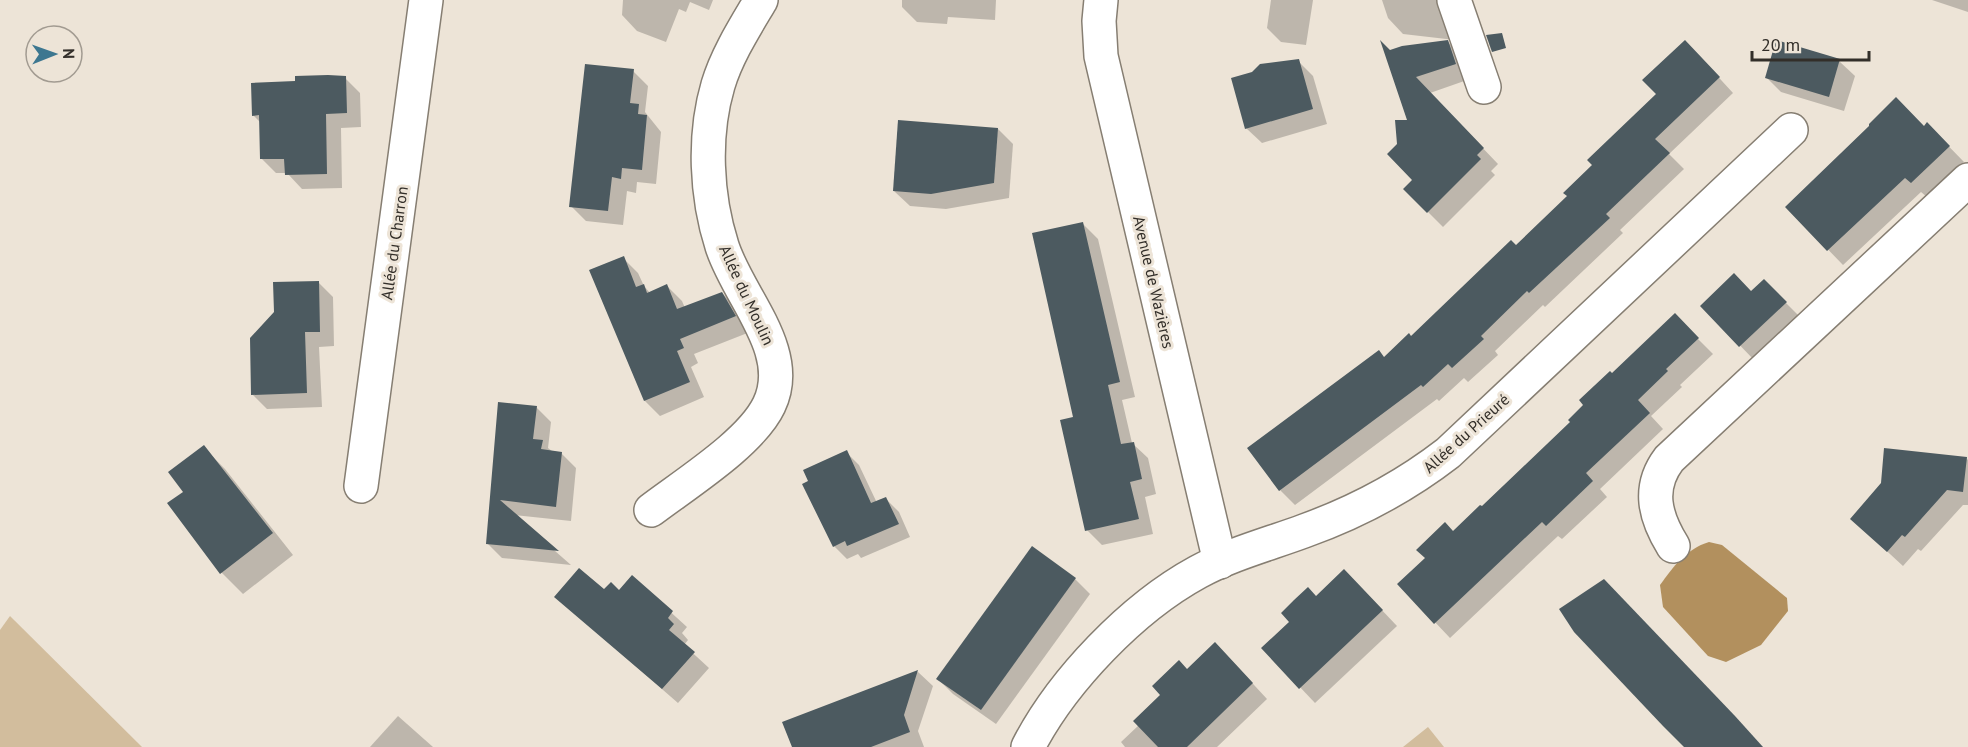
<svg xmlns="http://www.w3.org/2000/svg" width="1968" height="747" font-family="'PT Sans',sans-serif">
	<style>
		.green { fill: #d2bd9d }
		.water { fill: #b2905e }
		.shadow { fill: #0003 }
		.building { fill: #4c5a60 }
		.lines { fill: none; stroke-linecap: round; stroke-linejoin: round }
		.minor-casing { stroke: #867e72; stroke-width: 36 }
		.minor { stroke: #fff; stroke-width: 33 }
		.labels { text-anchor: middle; stroke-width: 6; stroke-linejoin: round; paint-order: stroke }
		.street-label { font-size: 16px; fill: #322e29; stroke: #ede4d7 }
	</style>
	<rect width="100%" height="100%" fill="#ede4d7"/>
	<!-- green -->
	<g class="green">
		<path d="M10,616L142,747H0V630Z"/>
		<path d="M1428,727L1444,747H1403Z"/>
	</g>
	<!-- water -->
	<path class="water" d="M1709,542L1722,545L1787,598L1788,611L1761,645L1726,662L1708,656L1663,607L1660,585C1673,567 1686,549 1709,542Z"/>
	<!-- shadow -->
	<g class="shadow">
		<path d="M623,0H713L709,10L690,2L686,12L679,9L666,42L637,31L622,15Z"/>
		<path d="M902,0H996L995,20L948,17L947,24L917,22L902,7Z"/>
		<path d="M1271,0H1313L1306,45L1281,42L1267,28Z"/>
		<path d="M1382,0H1442L1455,40L1403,34L1388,18Z"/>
		<path d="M1932,0H1968V12Z"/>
		<path d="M1447,41L1463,57L1470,79L1430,93L1498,164L1491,171L1495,175L1443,227L1405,189L1414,180L1398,144L1409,121L1389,51Z"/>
		<path d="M1700,57L1733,93L1669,154L1684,169L1620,230L1623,233L1545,307L1543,305L1495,351L1498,355L1468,382L1464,378L1439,401L1437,399L1295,505L1280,490L1385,358L1411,338L1516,247L1569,197Z"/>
		<path d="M1298,61L1313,76L1327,124L1262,143L1246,128Z"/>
		<path d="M1839,61L1855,76L1844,111L1781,92L1766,77Z"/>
		<path d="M633,71L648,86L645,112L661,132L656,184L637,182L636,193L627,191L623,225L586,221L571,206Z"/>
		<path d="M345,78L360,93L361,127L341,128L342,188L302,189L287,173H276L261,158L260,122L253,115Z"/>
		<path d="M1927,124L1964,162L1927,197L1921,192L1843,265L1787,207L1870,127H1924Z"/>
		<path d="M998,129L1013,144L1009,198L946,209L910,206L894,191Z"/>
		<path d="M1083,224L1098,239L1135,397L1122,400L1132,443L1148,458L1156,494L1145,497L1153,534L1102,545L1087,530L1075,418Z"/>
		<path d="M623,258L638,273L644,286L650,293L667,286L682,301L685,308L722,293L737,308L750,332L694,354L698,363L691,367L704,397L660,416L645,401L591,271Z"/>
		<path d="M1764,281L1801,318L1755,361L1702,306L1752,293Z"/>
		<path d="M318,282L333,297L334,346L319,347L322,407L267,409L252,394Z"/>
		<path d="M1675,316L1713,354L1680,385L1682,387L1651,416L1663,429L1600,489L1607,497L1562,539L1558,536L1450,638L1399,584L1572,422L1612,375Z"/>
		<path d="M499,404L536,407L551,422L548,448L553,452L561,453L576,468L571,521L514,515L571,565L502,558L487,543Z"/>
		<path d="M203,447L225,469L293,555L243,594L222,573L169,504L185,492Z"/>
		<path d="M846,452L859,465L877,503L886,499L899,512L910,537L861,558L858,554L847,559L834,546Z"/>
		<path d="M1966,458L1968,460V505H1963L1921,551L1918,549L1903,566L1852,519Z"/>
		<path d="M632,577L687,627L682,633L688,640L684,645L709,668L678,703L556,597L619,592Z"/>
		<path d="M1075,579L1090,594L996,724L953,694L938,679Z"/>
		<path d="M1359,586L1397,626L1315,703L1263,648Z"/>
		<path d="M1230,659L1267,699L1217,747H1125L1121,742L1139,725L1162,695L1187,671Z"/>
		<path d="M918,672L933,686L918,731L924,747H793L784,723Z"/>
		<path d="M398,716L433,747H370Z"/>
	</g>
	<!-- building -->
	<g class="building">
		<path d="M1502,33L1506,48L1492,52L1486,35Z"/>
		<path d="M1380,40L1390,50L1402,46L1448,40L1456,64L1416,77L1484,148L1477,155L1481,159L1427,213L1403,189L1412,180L1387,154L1397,144L1395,120H1407Z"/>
		<path d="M1685,40L1720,77L1655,139L1670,153L1606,214L1610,218L1529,293L1527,291L1481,336L1484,339L1452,368L1448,364L1423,387L1421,385L1279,491L1247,448L1379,350L1384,357L1409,333L1411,336L1511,240L1516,245L1567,196L1563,193L1592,165L1587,160L1656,94L1642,80Z"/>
		<path d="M1776,40L1840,59L1829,97L1765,78Z"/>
		<path d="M1299,59L1313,109L1245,129L1231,78L1252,72L1260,64Z"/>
		<path d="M585,64L634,69L630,103L639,104L638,114L647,115L642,170L622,168L621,179L612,177L608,211L569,207Z"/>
		<path d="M328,75L346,76L347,113L326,114L327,174L285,175L284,159H260L259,115L252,116L251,83L295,81V76Z"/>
		<path d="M1896,97L1924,126L1927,122L1950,146L1911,183L1905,178L1827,251L1785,207L1869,126V124Z"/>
		<path d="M898,120L998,128L994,183L931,194L893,191Z"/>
		<path d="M1083,222L1120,382L1108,385L1121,444L1134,442L1142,479L1130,482L1139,519L1085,531L1060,420L1073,417L1032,233Z"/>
		<path d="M624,256L636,287L644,284L647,293L667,284L677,309L722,292L736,316L680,339L684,348L677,351L690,382L644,401L589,270Z"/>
		<path d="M1734,273L1751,291L1764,279L1787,302L1739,347L1700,306Z"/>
		<path d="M319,281L320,332H305L307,393L251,395L250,338L274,312L273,282Z"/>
		<path d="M1675,313L1699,338L1666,369L1668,371L1638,400L1650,413L1586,473L1593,481L1546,526L1542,522L1434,624L1397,584L1425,558L1416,550L1445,522L1453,531L1480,505L1482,506L1570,422L1568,420L1583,405L1579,400L1610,371L1612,373Z"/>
		<path d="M498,402L537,406L533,439L543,440L541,449L562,452L556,507L500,500L559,551L486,544Z"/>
		<path d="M204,445L273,533L220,574L167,503L183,492L168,472Z"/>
		<path d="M1884,448L1967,457L1963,492L1947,490L1905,537L1902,535L1887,552L1850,519L1881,483Z"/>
		<path d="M847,450L871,503L886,497L899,524L847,546L845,541L833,547L802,484L808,481L803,470Z"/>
		<path d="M1032,546L1076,578L981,710L936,679Z"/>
		<path d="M579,568L604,589L611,582L619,590L632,575L673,611L668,618L674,624L669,630L695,652L662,689L554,597Z"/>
		<path d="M1344,569L1383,610L1299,689L1261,648L1289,622L1281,613L1294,600L1308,587L1316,596Z"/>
		<path d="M1604,579L1735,716L1763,747H1684L1663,726L1574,632L1559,609Z"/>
		<path d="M1215,642L1253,683L1187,747H1158L1133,721L1160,695L1152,686L1179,660L1187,669Z"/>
		<path d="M918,670L904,715L910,732L871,747H792L782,722Z"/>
	</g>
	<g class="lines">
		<defs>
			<g id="minor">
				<path d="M1101,0L1099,21L1101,56L1220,562"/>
				<path d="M1454,0L1484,87"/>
				<path d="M361,486L426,0"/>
				<path d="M651,510C685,484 751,443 769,405C795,351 738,297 722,246C706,196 703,136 718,85C727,55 745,27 761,0"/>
				<path d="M1673,546C1655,517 1647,488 1669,459L1968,180"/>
				<path d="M1028,747C1062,681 1132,608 1198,572C1231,554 1269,544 1304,531C1357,512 1404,487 1448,453L1791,130"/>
			</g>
		</defs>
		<!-- minor casing -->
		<use href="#minor" class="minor-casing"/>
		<!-- minor -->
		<use href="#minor" class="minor"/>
	</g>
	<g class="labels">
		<!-- street labels -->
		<g class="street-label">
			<text transform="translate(394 243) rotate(-82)" y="6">Allée du Charron</text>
			<text transform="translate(1154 282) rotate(77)" y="6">Avenue de Wazières</text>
			<text transform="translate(747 295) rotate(65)" y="6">Allée du Moulin</text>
			<text transform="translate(1466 433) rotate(-42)" y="6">Allée du Prieuré</text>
		</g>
	</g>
	<!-- north arrow -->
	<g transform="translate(54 54) rotate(89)"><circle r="28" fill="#ede4d7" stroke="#a29b91" stroke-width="1.5"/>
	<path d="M0-4.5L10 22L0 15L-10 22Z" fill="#3d7790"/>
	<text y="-9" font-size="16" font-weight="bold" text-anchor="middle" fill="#322e29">N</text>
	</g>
	<!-- scale -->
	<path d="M1752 51v9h117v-9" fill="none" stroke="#322e29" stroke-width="3"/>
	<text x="1761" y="51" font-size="18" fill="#322e29" stroke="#ede4d7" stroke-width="4.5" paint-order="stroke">20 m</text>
</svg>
